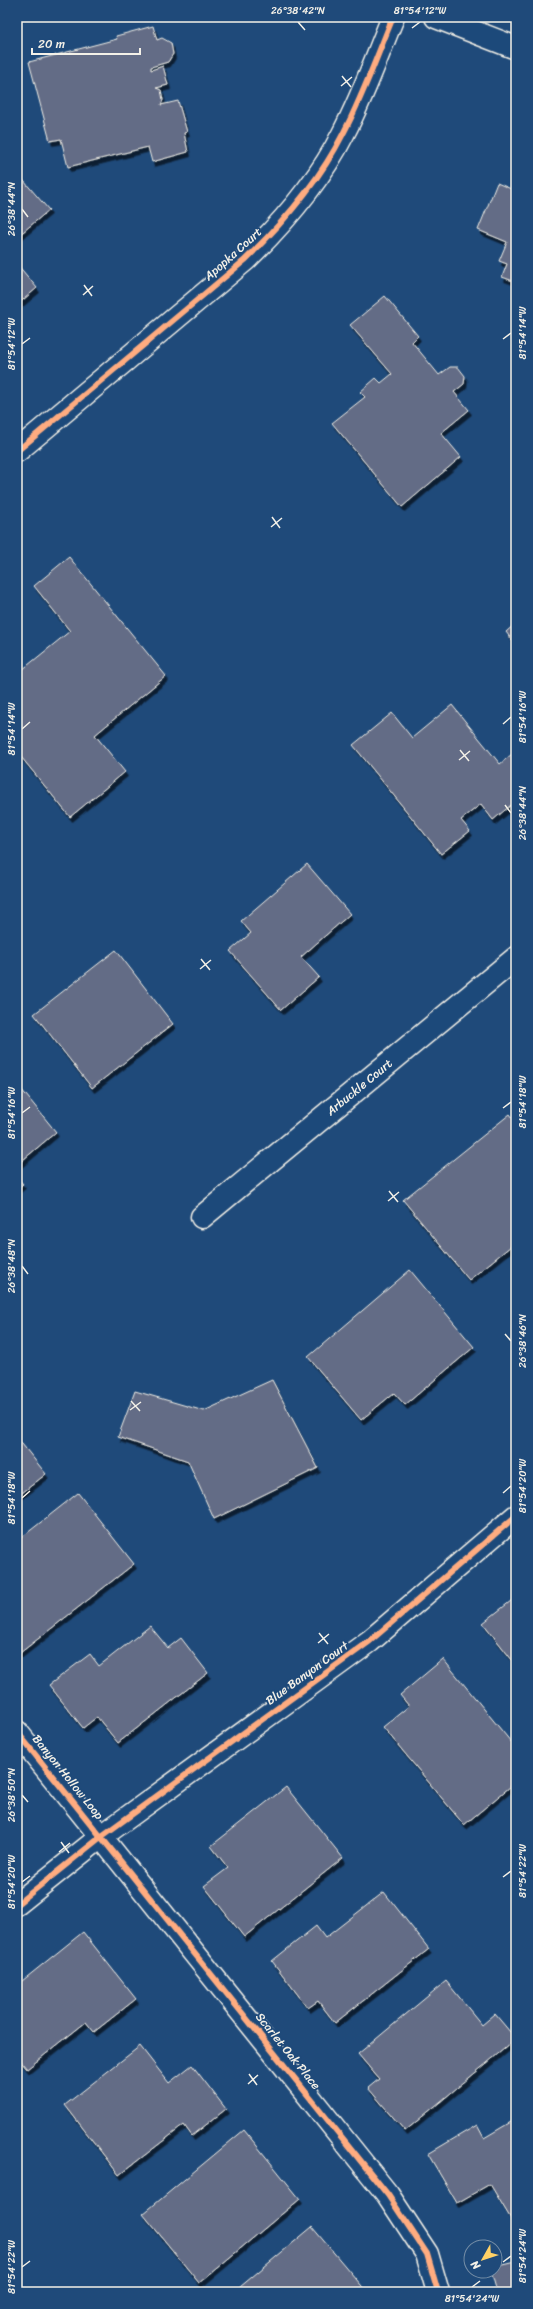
<svg xmlns="http://www.w3.org/2000/svg" width="533" height="2309" font-family="Sriracha,sans-serif">
	<style>
		.building { fill: #646c86; stroke: #f4f1e8; filter: url(#shadow) }
		.lines { fill: none; stroke-linecap: round; stroke-linejoin: round }
		.street-casing { stroke: #f4f1e8; stroke-width: 25 }
		.street { stroke: #1f4a7a; stroke-width: 22 }
		.cycleway-casing { stroke: #1f4a7a; stroke-width: 8 }
		.cycleway { stroke: #ffac80; stroke-width: 6 }
		.ticks { fill: none; stroke: #f4f1e8; stroke-width: 1.5 }
		.labels { text-anchor: middle; stroke-width: 3.5; stroke-linejoin: round; paint-order: stroke }
		.street-label { font-size: 12px; fill: #f4f1e8; stroke: #1f4a7a }
		.neatline { fill: none; stroke: #f4f1e8; stroke-width: 1.5 }
		.ticks-label { font-size: 10px; text-anchor: middle; fill: #f4f1e8 }
	</style>
	<defs>
		<filter id="shadow"><feDropShadow dx="2.5" dy="4.5" stdDeviation="0" flood-color="#0009"/></filter>
	</defs>
	<rect width="100%" height="100%" fill="#1f4a7a"/>
	<filter id="ink" filterUnits="userSpaceOnUse"><feTurbulence type="fractalNoise" baseFrequency=".025" numOctaves="2"/><feDisplacementMap in="SourceGraphic" scale="8" xChannelSelector="R" yChannelSelector="G"/><feConvolveMatrix kernelMatrix="1 2 1 2 8 2 1 2 1" color-interpolation-filters="sRGB"/></filter>
	<g filter="url(#ink)">
		<!-- building -->
		<g class="building">
			<path d="M153,26L157,40L162,38L171,43L173,54L168,62L151,67V70L163,66L168,85L156,88L161,90L163,100L161,105L178,101L187,132L184,133L188,152L152,162L148,147L68,167L61,139L50,141L29,62L117,39L116,36Z"/>
			<path d="M17,173L49,210L17,237Z"/>
			<path d="M497,183L516,191V282L502,277L507,264L499,261L507,242L478,230Z"/>
			<path d="M17,264L37,288L17,305Z"/>
			<path d="M385,296L418,336L412,342L439,375L450,367H458L465,376L464,384L454,392L469,410L441,433L461,457L402,507L332,423L365,397L360,392L376,378L381,383L392,374L350,325Z"/>
			<path d="M69,557L166,676L95,735L125,772L70,817L17,752V674L70,631L34,586Z"/>
			<path d="M516,623V645L506,632Z"/>
			<path d="M452,705L500,764L512,754L516,759V801L493,820L481,804L461,820L470,831L441,854L353,745L392,713L412,738Z"/>
			<path d="M307,864L350,914L301,957L319,977L281,1010L230,951L251,933L241,921Z"/>
			<path d="M116,950L173,1024L92,1088L34,1014Z"/>
			<path d="M17,1084L56,1132L17,1165Z"/>
			<path d="M510,1114L516,1122V1242L469,1280L403,1200Z"/>
			<path d="M17,1177L23,1184L17,1189Z"/>
			<path d="M410,1270L474,1347L405,1405L394,1393L361,1420L308,1357Z"/>
			<path d="M272,1380L318,1468L214,1519L188,1461L118,1437L135,1391L204,1411Z"/>
			<path d="M18,1439L46,1474L17,1497V1440Z"/>
			<path d="M78,1493L134,1564L20,1653L17,1649V1541Z"/>
			<path d="M516,1597V1665L483,1623Z"/>
			<path d="M150,1626L168,1648L181,1638L208,1673L118,1743L97,1717L83,1728L49,1685L90,1654L99,1666Z"/>
			<path d="M443,1659L516,1748V1782L464,1825L383,1727L409,1706L400,1695Z"/>
			<path d="M286,1787L343,1858L244,1937L204,1886L228,1868L211,1846Z"/>
			<path d="M384,1892L429,1949L335,2023L318,2001L308,2008L272,1961L316,1926L325,1938Z"/>
			<path d="M83,1932L136,1999L94,2032L86,2022L27,2069L17,2057V1985Z"/>
			<path d="M446,1981L482,2025L495,2014L516,2039L405,2131L368,2088L379,2079L358,2054Z"/>
			<path d="M140,2046L169,2083L192,2065L226,2109L192,2136L184,2125L119,2175L65,2105Z"/>
			<path d="M516,2119V2222L514,2224L490,2184L457,2203L428,2154L477,2125L484,2138Z"/>
			<path d="M244,2130L300,2199L199,2283L143,2214Z"/>
			<path d="M312,2227L367,2292H234Z"/>
			<path d="M516,2262V2292H497L491,2271H495V2267Z"/>
		</g>
		<g class="lines">
			<defs>
				<g id="street">
					<path d="M436,17L516,48"/>
					<path d="M17,451L245,260C283,223 319,182 343,134C363,96 377,56 393,17"/>
					<path id="s1" d="M202,1217L516,958"/>
					<path d="M17,1732L388,2195L427,2254L438,2292"/>
					<path d="M17,1904L102,1836L370,1641L516,1516"/>
				</g>
			</defs>
			<!-- street casing -->
			<use href="#street" class="street-casing"/>
			<!-- street -->
			<use href="#street" class="street"/>
			<defs>
				<g id="cycleway">
					<path d="M17,451L245,260C283,223 319,182 343,134C363,96 377,56 393,17"/>
					<path d="M17,1732L388,2195L427,2254L438,2292"/>
					<path d="M17,1904L102,1836L370,1641L516,1516"/>
				</g>
			</defs>
			<!-- cycleway casing -->
			<use href="#cycleway" class="cycleway-casing"/>
			<!-- cycleway -->
			<use href="#cycleway" class="cycleway"/>
		</g>
	</g>
	<!-- ticks -->
	<path class="ticks" d="M298,22L305,30M412,28L420,22M342,76L351,87M341,86L352,77M22,209L28,217M84,285L92,296M83,295L93,286M503,339L511,333M22,344L30,338M272,517L280,528M271,527L282,518M503,724L511,717M22,729L30,722M460,750L469,761M459,760L470,751M505,805L511,813M201,959L210,970M200,969L211,960M503,1108L511,1102M22,1113L30,1107M389,1191L398,1202M388,1201L399,1192M22,1266L28,1274M505,1334L511,1341M131,1401L140,1411M130,1410L141,1402M503,1493L511,1486M22,1498L30,1491M319,1633L328,1644M318,1643L329,1634M22,1795L28,1802M61,1842L69,1853M59,1852L70,1843M503,1877L511,1871M22,1882L30,1876M249,2074L257,2085M248,2084L258,2075M503,2262L511,2256M22,2267L30,2261M472,2287L480,2281"/>
	<g class="labels">
		<!-- street labels -->
		<g class="street-label">
			<text transform="translate(233 254) rotate(-42)" y="4">Apopka Court</text>
			<text dy="4" stroke="none"><textPath href="#s1" startOffset="204">Arbuckle Court</textPath></text>
			<text transform="translate(307 1673) rotate(-36)" y="4">Blue Banyon Court</text>
			<text transform="translate(68 1777) rotate(51)" y="4">Banyon Hollow Loop</text>
			<text transform="translate(288 2051) rotate(51)" y="4">Scarlet Oak Place</text>
		</g>
	</g>
	<!-- margin -->
	<rect width="533" height="2309" fill="none" stroke="#1f4a7a" stroke-width="44"/>
	<!-- north arrow -->
	<g transform="translate(483 2259) rotate(231)"><circle r="19" fill="#1f4a7a" stroke="#748da6"/>
	<path d="M0-3L7 15L0 10L-7 15Z" fill="#ffd166"/>
	<text y="-6" font-size="11" font-weight="bold" text-anchor="middle" fill="#f4f1e8">N</text>
	</g>
	<!-- scale -->
	<path d="M32 48v6h108v-6" fill="none" stroke="#f4f1e8" stroke-width="2"/>
	<text x="38" y="48" font-size="12" fill="#f4f1e8" stroke="#1f4a7a" stroke-width="3" paint-order="stroke">20 m</text>
	<rect x="22" y="22" width="489" height="2265" class="neatline"/>
	<g class="ticks-label">
		<text x="298" y="14">26°38'42"N</text>
		<text x="420" y="14">81°54'12"W</text>
		<text transform="translate(11 209) rotate(-90)" y="4">26°38'44"N</text>
		<text transform="translate(522 333) rotate(-90)" y="4">81°54'14"W</text>
		<text transform="translate(11 344) rotate(-90)" y="4">81°54'12"W</text>
		<text transform="translate(522 717) rotate(-90)" y="4">81°54'16"W</text>
		<text transform="translate(11 729) rotate(-90)" y="4">81°54'14"W</text>
		<text transform="translate(522 813) rotate(-90)" y="4">26°38'44"N</text>
		<text transform="translate(522 1102) rotate(-90)" y="4">81°54'18"W</text>
		<text transform="translate(11 1113) rotate(-90)" y="4">81°54'16"W</text>
		<text transform="translate(11 1266) rotate(-90)" y="4">26°38'48"N</text>
		<text transform="translate(522 1341) rotate(-90)" y="4">26°38'46"N</text>
		<text transform="translate(522 1486) rotate(-90)" y="4">81°54'20"W</text>
		<text transform="translate(11 1498) rotate(-90)" y="4">81°54'18"W</text>
		<text transform="translate(11 1795) rotate(-90)" y="4">26°38'50"N</text>
		<text transform="translate(522 1871) rotate(-90)" y="4">81°54'22"W</text>
		<text transform="translate(11 1882) rotate(-90)" y="4">81°54'20"W</text>
		<text transform="translate(522 2256) rotate(-90)" y="4">81°54'24"W</text>
		<text transform="translate(11 2267) rotate(-90)" y="4">81°54'22"W</text>
		<text x="472" y="2302">81°54'24"W</text>
	</g>
</svg>
